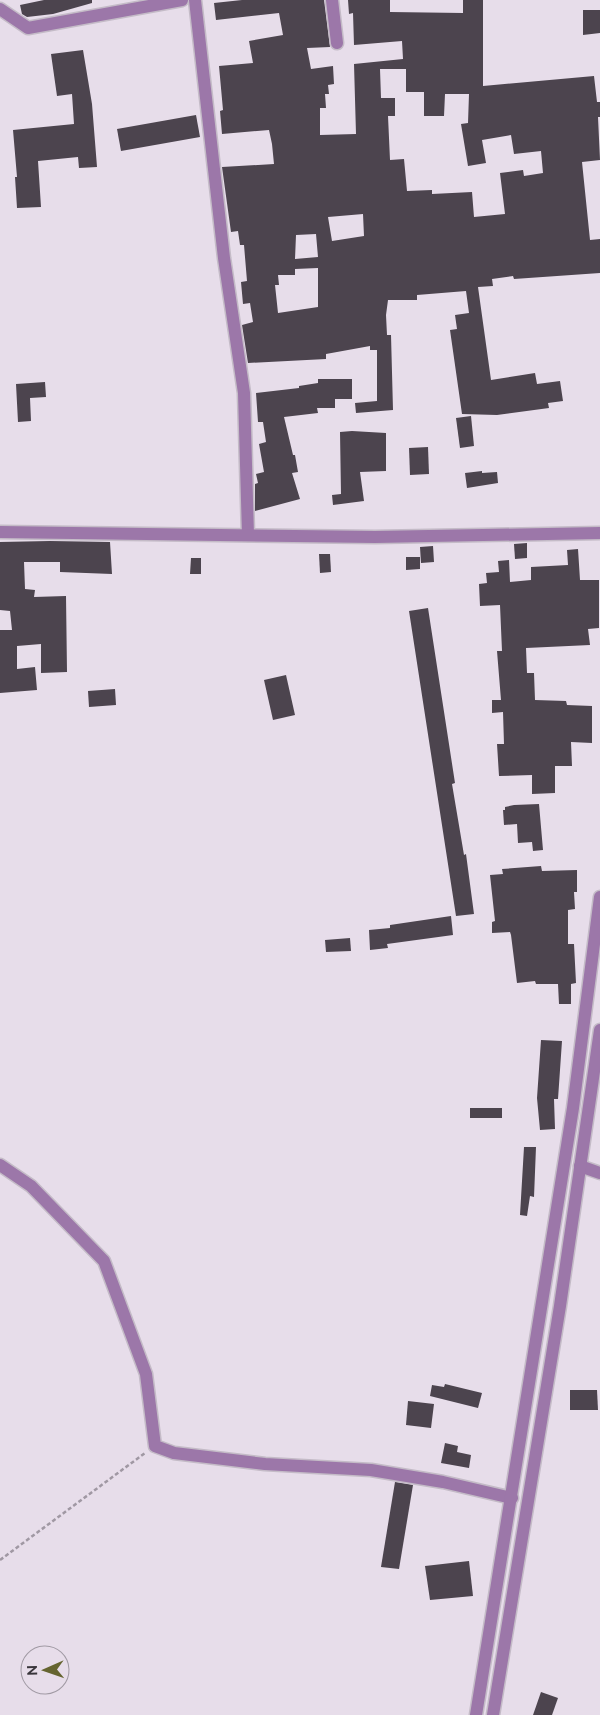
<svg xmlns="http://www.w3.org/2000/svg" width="600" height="1715" font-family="Raleway,sans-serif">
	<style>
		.building { fill: #4c444e; fill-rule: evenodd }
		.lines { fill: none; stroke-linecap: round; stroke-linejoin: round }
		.minor-casing { stroke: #c4bbc7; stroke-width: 15 }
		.path { stroke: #a098a3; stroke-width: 2.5; stroke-dasharray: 4 2.5; stroke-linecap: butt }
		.minor { stroke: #9c77a9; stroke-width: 12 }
	</style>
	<rect width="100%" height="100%" fill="#e7ddea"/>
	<!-- building -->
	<g class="building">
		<path d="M44,0H92V3L53,14L27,17L22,14L20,5Z"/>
		<path d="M242,0H324L330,47L307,48L311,69L333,66L334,84L328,85L329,94H325L326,108H320V135L356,134L354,64L403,59L402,41L354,45L353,13L349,14L348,0H390V12L463,13V0H483V86L594,76L597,102H600V117H598L600,160L582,162L590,240L600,239V273L514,279L513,276L492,279L493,286L478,287L491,380L535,373L537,384L560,381L563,401L548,403L549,408L497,415L462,414L450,330L457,329L455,315L469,313L466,291L417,295V300H388L386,315L387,335H391L393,410L356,413L355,403L377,401V350H370V346L326,354V359L248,363L242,325L253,322L250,303L243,304L241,282L247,281L244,245H240L238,231L231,232L222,167L274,164L272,144L269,130L222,134L220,111L223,110L219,66L253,63L249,41L283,35L279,13L216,20L214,3ZM380,69H406V92H424V116H444L445,94H469L468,123L461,124L468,166L486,163L482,140L511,135L514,154L541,151L543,173L524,176L523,170L500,173L505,214L474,217L472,192L432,194V190L407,191L404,159L390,160L388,116H395V98H381ZM363,214L364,236L332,241L328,217ZM316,234L318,257L295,259L296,235ZM318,268V307L278,313L275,285H279L278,275H295V269Z"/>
		<path d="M583,10H600V33L583,35Z"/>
		<path d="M83,50L92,104L97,167L79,168L78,157L38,161L41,207L17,208L15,177H17L13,130L74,124L72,94L57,96L51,54Z"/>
		<path d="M196,115L200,137L121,151L117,129Z"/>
		<path d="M318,379H352V399H335V408H317L318,413L284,417L293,455H295L298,472L292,473L300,499L255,511V484L258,483L256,474L264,472L259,444L266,442L263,422H258L256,393L299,388V386L318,383Z"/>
		<path d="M45,382L46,397L30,398L31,421L18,422L16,384Z"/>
		<path d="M471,416L474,446L460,448L456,418Z"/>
		<path d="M352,431L386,433V471L360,472L364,501L333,505L332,495L341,494L340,432Z"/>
		<path d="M428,447L429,474L410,475L409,448Z"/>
		<path d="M482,471V473L497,472L498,483L467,488L465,473Z"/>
		<path d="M50,541L110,542L112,574L60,572V562H24L25,589L35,590L34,597L66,596L67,672L41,673V644L17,646V669L35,667L37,690L0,693V630H12L10,611L0,610V542Z"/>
		<path d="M527,543V558L515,559L514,544Z"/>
		<path d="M433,546L434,562L421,563L420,547Z"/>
		<path d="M578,549L580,580H599V628L588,629L590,645L526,648L527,673H534L535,700L566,701L567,705L592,706V743L571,742L572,766H555V793L532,794V775L499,776L497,744H504L503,712L492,713V700H501L497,651H502L500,605L480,606L479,584L487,583L486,573L499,572L498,561L509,560L510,582L531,580V567L568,565L567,550Z"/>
		<path d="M319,554H330L331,572L320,573Z"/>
		<path d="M406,557H420V569L406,570Z"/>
		<path d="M191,558H201V574H190Z"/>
		<path d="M428,608L455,783L452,784L464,855L466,854L474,914L456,916L409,611Z"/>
		<path d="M286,675L295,715L273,720L264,680Z"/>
		<path d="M115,689L116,705L89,707L88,691Z"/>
		<path d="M539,804L543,850L533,851L532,842L518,843L517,824L504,825L503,810H505V807L514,805Z"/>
		<path d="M541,866L542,871L577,870V892H574L575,909L568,910V944H574L576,983L571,984V1004H559L558,984H536L535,981L517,983L511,935L510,932L492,933V922L495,921L490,875L503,874L502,869Z"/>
		<path d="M451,916L453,935L387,944L388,948L370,950L369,930L390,928V925Z"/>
		<path d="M350,938L351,951L326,952L325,940Z"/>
		<path d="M541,1040L562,1041L558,1099H554L555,1129L540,1130L537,1098Z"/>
		<rect x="470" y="1108" width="32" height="10"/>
		<path d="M524,1147H536L534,1197L530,1196L527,1216L520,1215Z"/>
		<path d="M445,1384L482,1393L478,1408L430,1396L432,1385L444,1387Z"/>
		<path d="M570,1390H597L598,1410H570Z"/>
		<path d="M408,1401L434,1404L431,1428L406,1425Z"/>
		<path d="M445,1443L458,1446L457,1452L471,1455L469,1468L441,1463Z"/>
		<path d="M395,1482L413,1485L399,1569L381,1567Z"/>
		<path d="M469,1561L473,1596L430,1600L425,1566Z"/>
		<path d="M541,1692L558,1698L552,1715H533Z"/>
	</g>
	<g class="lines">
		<defs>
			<g id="minor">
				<path d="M195,0L224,258L244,393L248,535"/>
				<path d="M332,0L337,43"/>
				<path d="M0,9L28,28L182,0"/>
				<path d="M0,532L375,537L600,533"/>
				<path d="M0,1165L31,1186L104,1261L146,1374L155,1446L174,1453L265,1464L371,1470L443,1482L512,1498"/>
				<path d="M580,1166L600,1173"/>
				<path d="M476,1715L573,1108L600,897"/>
				<path d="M493,1715L560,1306L600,1030"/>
			</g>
		</defs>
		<!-- minor casing -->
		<use href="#minor" class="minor-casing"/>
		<!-- path -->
		<path class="path" d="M0,1560L145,1453"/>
		<!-- minor -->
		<use href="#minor" class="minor"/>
	</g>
	<!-- north arrow -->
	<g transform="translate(45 1670) rotate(268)"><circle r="24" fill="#e7ddea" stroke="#a19aa4"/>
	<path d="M0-4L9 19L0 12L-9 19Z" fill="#656430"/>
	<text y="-8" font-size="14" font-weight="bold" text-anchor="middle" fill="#39353b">N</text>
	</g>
</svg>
